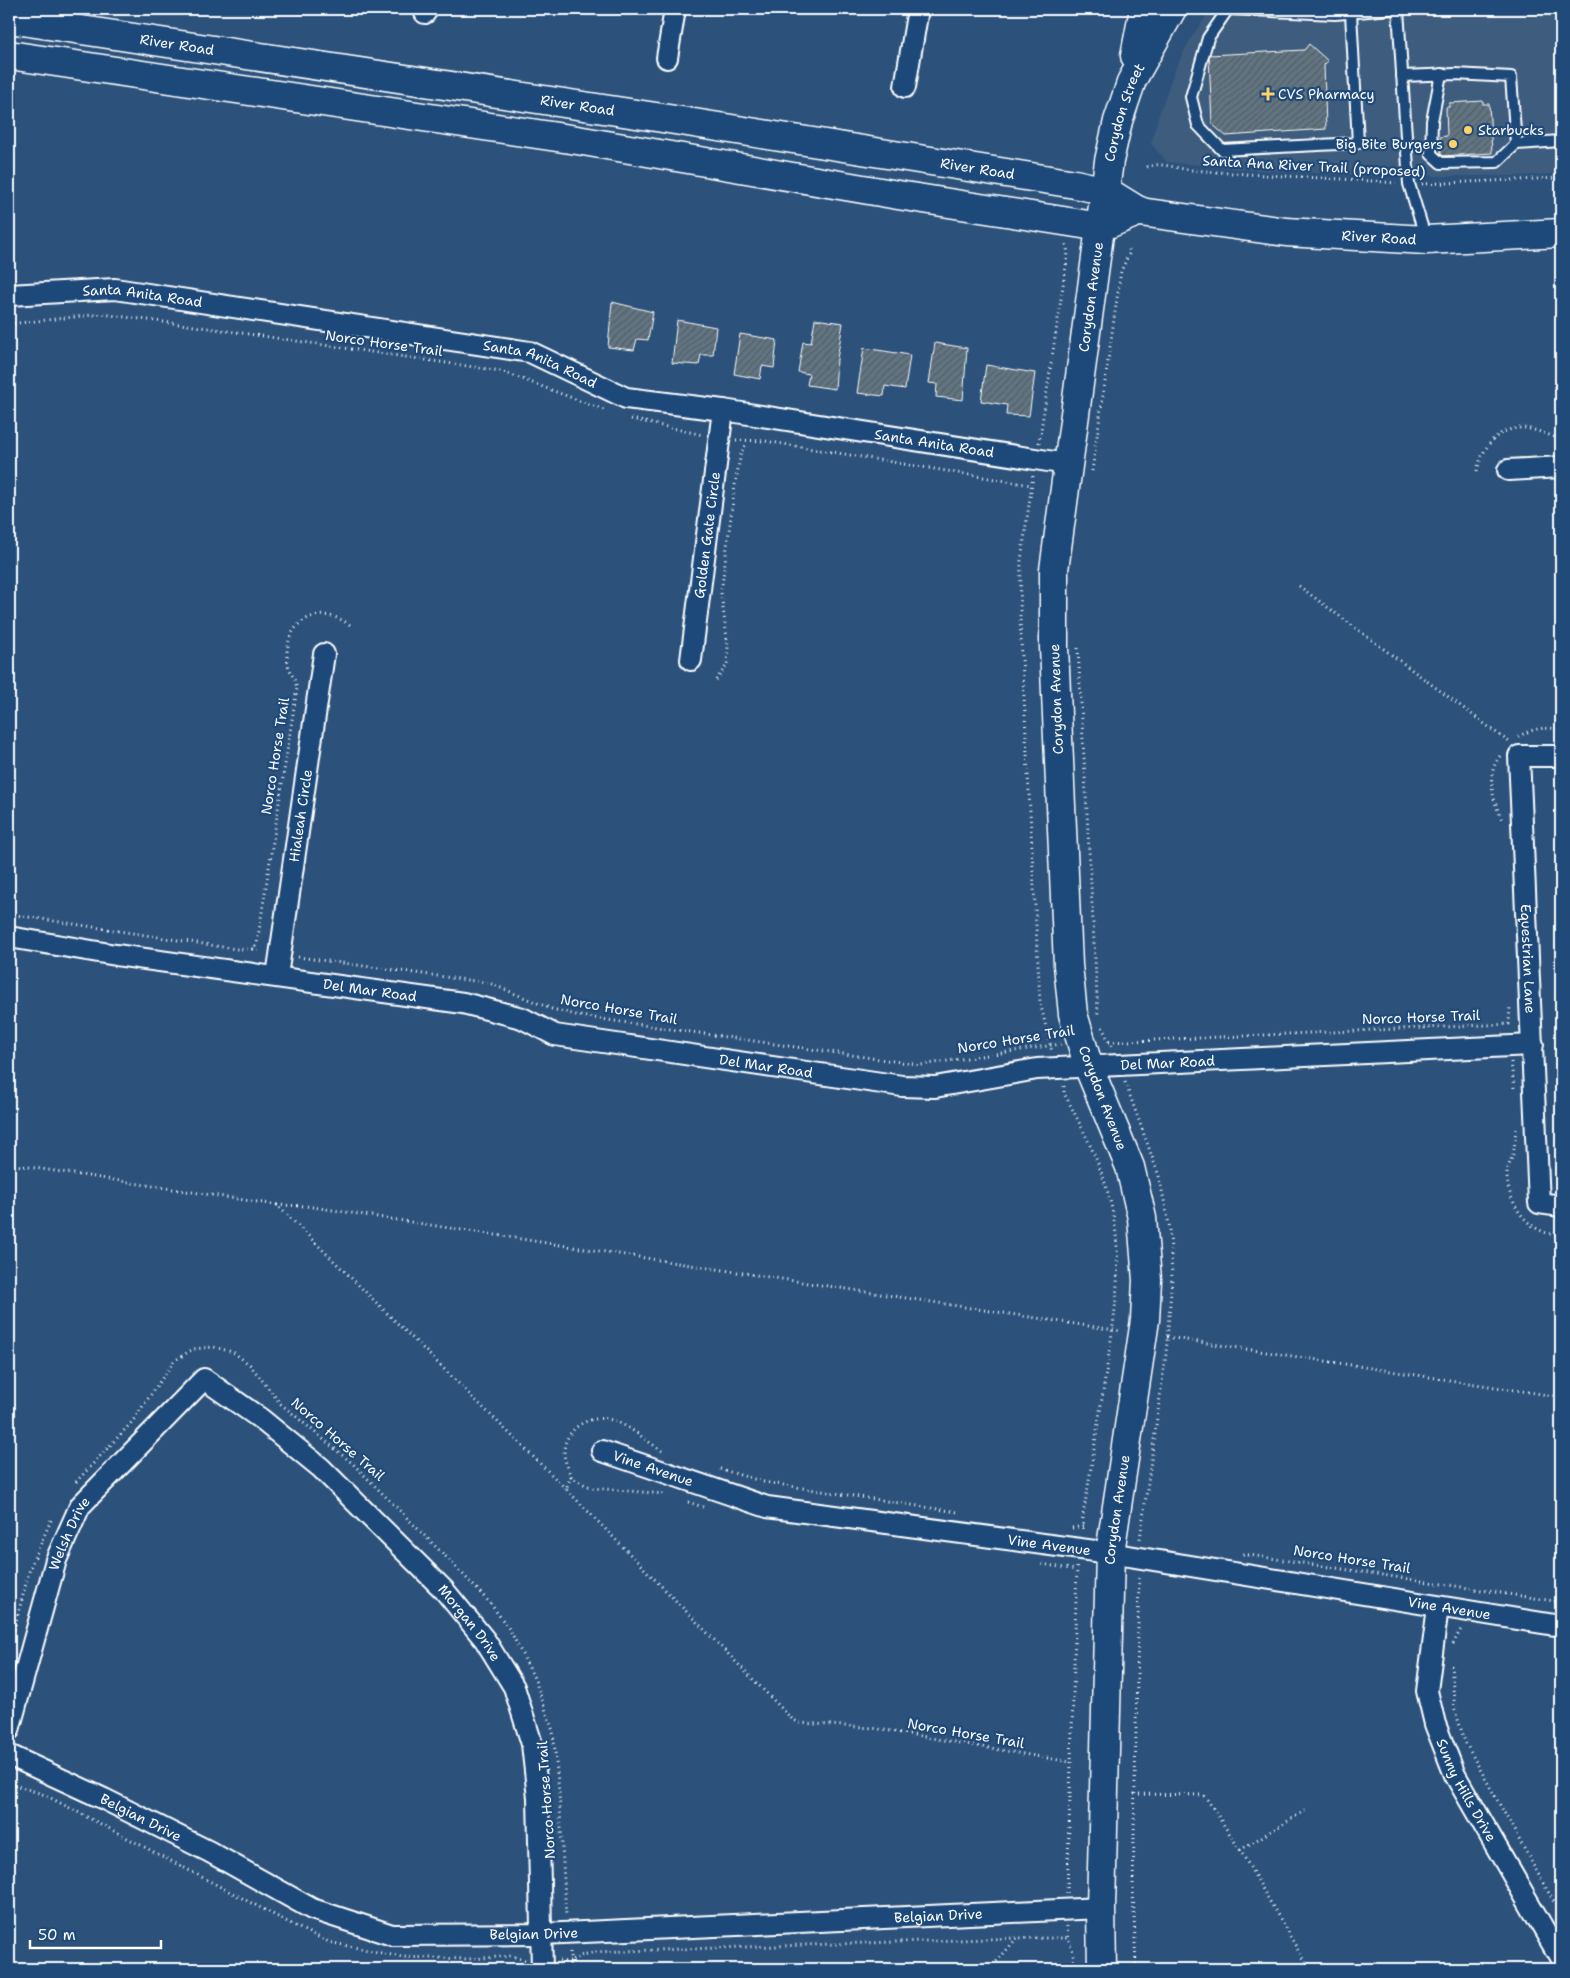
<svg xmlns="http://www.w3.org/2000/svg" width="1570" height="1978" font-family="'Shantell Sans',sans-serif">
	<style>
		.built { fill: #3c5c7e }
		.building { fill: url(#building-hatch); stroke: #fff }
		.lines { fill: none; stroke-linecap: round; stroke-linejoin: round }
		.service-casing { stroke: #fff; stroke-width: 14 }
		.minor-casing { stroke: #fff; stroke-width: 24 }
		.secondary-casing { stroke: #fff; stroke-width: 31 }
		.primary-casing { stroke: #fff; stroke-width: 31 }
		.path { stroke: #fff; stroke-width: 3; stroke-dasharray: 1 4; stroke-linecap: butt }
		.service { stroke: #1f4a7a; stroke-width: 10 }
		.minor { stroke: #1f4a7a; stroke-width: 20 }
		.secondary { stroke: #1f4a7a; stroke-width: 28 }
		.primary { stroke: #1f4a7a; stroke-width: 28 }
		.poi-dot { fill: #ffd166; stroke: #1f4a7a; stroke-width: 2 }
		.labels { text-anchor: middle; stroke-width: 4.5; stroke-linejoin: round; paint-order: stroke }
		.street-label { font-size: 14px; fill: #fff; stroke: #1f4a7a }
		.poi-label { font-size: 14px; fill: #fff; stroke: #1f4a7a; text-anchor: start }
	</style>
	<defs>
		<pattern id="building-hatch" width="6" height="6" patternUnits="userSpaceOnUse" patternTransform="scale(1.25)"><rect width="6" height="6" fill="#607482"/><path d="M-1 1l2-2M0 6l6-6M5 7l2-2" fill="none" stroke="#555e64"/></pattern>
	</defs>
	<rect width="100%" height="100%" fill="#2c527c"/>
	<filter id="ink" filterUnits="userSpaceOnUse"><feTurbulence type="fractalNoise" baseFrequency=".02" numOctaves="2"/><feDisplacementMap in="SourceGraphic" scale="10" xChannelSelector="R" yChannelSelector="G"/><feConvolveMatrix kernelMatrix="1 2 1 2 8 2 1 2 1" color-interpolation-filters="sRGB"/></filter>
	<g filter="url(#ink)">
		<!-- built -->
		<path class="built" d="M1211,9H1561V174L1515,176H1375L1250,170L1167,162L1151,144L1158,117L1175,69L1191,38Z"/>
		<!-- building -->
		<g class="building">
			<path d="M1309,44L1328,61L1324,65L1326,129L1226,136L1212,124L1209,55L1304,50Z"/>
			<path d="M1483,101V104H1489L1492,153L1441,156L1440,137L1447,136L1446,107H1449V103Z"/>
			<path d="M612,302L653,312L648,340L637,339L634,350L608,347Z"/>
			<path d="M815,319L843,323L837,359L835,389L807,385L809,374L798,372L803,342L811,343Z"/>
			<path d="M677,320L716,327L713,355H701L699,365L672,363Z"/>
			<path d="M740,334L777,340L774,368L762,366L760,379L734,374Z"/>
			<path d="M935,343L967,348L963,400L936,397L937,384L929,383Z"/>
			<path d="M864,348L910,355L905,389L885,386L884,396L857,393Z"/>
			<path d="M986,365L1035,373L1029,416L1006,415L1007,405L981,401Z"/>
		</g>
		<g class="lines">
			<defs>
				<g id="service">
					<path d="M1228,9L1208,38L1191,97L1198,125L1222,150L1358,143L1351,13"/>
					<path d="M1228,9L1335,14L1391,9"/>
					<path d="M1398,9L1409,184L1426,239"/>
					<path d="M1441,74L1432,121L1431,154L1441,163L1497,162L1516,144L1561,141"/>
					<path d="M1402,76L1455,74L1511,77L1516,144"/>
				</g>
				<g id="minor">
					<path d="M425,13L427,9"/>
					<path d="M667,58L675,9"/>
					<path d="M905,87L918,9"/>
					<path id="s1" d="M9,295L115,289L530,352L626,398L723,410L1067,464"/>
					<path d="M1508,470L1561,467"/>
					<path id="s2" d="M691,660L723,410"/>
					<path id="s3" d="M1561,756H1519L1539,1203L1561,1206"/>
					<path id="s4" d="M9,937L116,955L463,1003L522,1018L555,1035L902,1086L935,1087L1037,1069L1533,1045"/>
					<path id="s5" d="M277,976L324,654"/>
					<path id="s6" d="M602,1451L767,1507L1110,1553L1561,1626"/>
					<path id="s7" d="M1438,1607L1427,1691L1435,1724L1455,1775L1561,1959"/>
					<path id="s8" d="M9,1730L56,1560L80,1506L204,1379L261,1419L321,1468L444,1590L485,1640L514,1687L532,1744L538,1798L542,1969"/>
					<path id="s9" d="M9,1755L104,1799L210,1852L312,1909L392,1935L541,1934L1101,1908"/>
				</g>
				<g id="secondary">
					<path d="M1135,56L1144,9"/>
					<path id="s10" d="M1102,1969L1101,1908L1110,1553L1145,1320L1147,1280L1142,1218L1130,1167L1089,1068L1073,1014L1068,965L1054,647V570L1109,161L1118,121L1132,80L1172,9"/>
				</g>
				<g id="primary">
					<path id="s11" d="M9,19L656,117L1075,184L1106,191L1140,212L1286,232L1426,240L1561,233"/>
					<path d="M9,55L577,140L898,195L1101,227L1140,211"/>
				</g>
			</defs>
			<!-- service casing -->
			<use href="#service" class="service-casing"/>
			<!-- minor casing -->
			<use href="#minor" class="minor-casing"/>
			<!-- secondary casing -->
			<use href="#secondary" class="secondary-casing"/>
			<!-- primary casing -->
			<use href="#primary" class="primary-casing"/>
			<!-- path -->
			<g class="path">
				<path d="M1147,167C1160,161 1177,169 1192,170C1260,176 1328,177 1396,183"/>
				<path d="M1422,184L1561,178"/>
				<path d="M9,324L102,314L187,325L501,371L604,410"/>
				<path d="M631,419L703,435"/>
				<path d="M736,440L765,441L1031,485"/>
				<path d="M1039,443L1068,253L1066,244"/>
				<path d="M1092,471L1121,271L1130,252L1128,247"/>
				<path d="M1477,471C1482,448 1497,427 1524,428C1536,429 1550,436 1561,439"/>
				<path d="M1033,476L1021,561L1020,620L1040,1002L1052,1052"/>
				<path d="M1299,586L1509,742"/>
				<path d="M1078,648L1098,1014"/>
				<path d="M716,680L727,665L728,646L721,593L735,485L741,453L747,442"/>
				<path d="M1518,737C1532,728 1545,727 1561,729"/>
				<path d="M1500,756C1485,775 1493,800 1502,820"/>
				<path d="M9,914L236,949H253L257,944L297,688C294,676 286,666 287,654C288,618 321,604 350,625"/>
				<path d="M253,949L262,951"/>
				<path d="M298,957L489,983L552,1009L580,1016L921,1065L1061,1044"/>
				<path d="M1102,1027L1112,1048"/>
				<path d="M1109,1042L1509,1024L1510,1006"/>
				<path d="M1511,1062L1514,1088"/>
				<path d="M1125,1082L1159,1176L1170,1229L1172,1278L1166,1354L1140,1539"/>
				<path d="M1064,1086V1093C1085,1133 1107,1175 1114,1220C1123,1273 1113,1327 1105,1379C1098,1424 1091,1470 1083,1515V1531"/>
				<path d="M1516,1129C1515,1136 1515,1143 1514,1149C1513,1158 1507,1166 1507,1175C1508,1205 1529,1235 1561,1235"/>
				<path d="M9,1164L277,1205L566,1489"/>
				<path d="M277,1205L306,1206L1121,1331"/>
				<path d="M1167,1337L1561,1397"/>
				<path d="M662,1451C647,1441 632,1428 615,1421C588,1411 556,1433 566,1463C568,1467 569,1474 572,1477C578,1482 586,1485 593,1488L665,1494"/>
				<path d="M720,1469L764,1482L957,1512"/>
				<path d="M571,1476L566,1489L792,1719L800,1723L873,1728L1070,1762"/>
				<path d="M76,1482L132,1422L174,1361L193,1349L214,1347L233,1352L250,1365L281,1404L353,1464L454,1565L490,1603L510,1630L535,1680L553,1731L559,1792L566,1916"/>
				<path d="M688,1502L703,1507"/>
				<path d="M1072,1528L1083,1526"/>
				<path d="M1243,1554L1561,1602"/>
				<path d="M1042,1564L1076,1570"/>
				<path d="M1453,1644L1461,1629"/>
				<path d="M9,1649L30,1568L52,1518"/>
				<path d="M1451,1665L1455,1710L1465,1742L1561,1915"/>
				<path d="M9,1783L45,1795L303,1930L329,1942L401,1957L468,1959L512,1956L525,1960"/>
				<path d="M1134,1794L1203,1795L1207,1799L1240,1850L1309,1969"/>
				<path d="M1240,1850L1306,1810"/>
				<path d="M1067,1893L1077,1567"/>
				<path d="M1067,1926L1068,1938"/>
				<path d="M559,1961L570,1962V1949"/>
				<path d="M567,1969C572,1956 583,1955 595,1952L1017,1938H1068L1073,1952L1074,1969"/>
				<path d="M990,1969L1017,1938"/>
				<path d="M1136,1969L1133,1888L1139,1575"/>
			</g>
			<!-- service -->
			<use href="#service" class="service"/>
			<!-- minor -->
			<use href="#minor" class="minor"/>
			<!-- secondary -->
			<use href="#secondary" class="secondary"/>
			<!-- primary -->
			<use href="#primary" class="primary"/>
		</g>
	</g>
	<!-- markers -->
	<g class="poi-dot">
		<path d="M1265.5 86.5h5v5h5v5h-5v5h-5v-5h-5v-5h5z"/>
		<circle cx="1468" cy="130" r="5"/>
		<circle cx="1453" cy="144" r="5"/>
	</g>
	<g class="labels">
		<!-- street labels -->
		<g class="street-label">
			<text dy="5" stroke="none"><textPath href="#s11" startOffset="170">River Road</textPath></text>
			<text dy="5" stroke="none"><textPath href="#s11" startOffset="575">River Road</textPath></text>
			<text dy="5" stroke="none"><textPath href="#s10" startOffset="1878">Corydon Street</textPath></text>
			<text transform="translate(1314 166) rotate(3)" y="5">Santa Ana River Trail (proposed)</text>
			<text dy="5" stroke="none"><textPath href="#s11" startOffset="980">River Road</textPath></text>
			<text dy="5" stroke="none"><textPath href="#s11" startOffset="1391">River Road</textPath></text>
			<text dy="5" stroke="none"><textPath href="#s1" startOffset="134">Santa Anita Road</textPath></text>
			<text dy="5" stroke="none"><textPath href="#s10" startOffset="1690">Corydon Avenue</textPath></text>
			<text transform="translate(384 343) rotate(8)" y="5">Norco Horse Trail</text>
			<text dy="5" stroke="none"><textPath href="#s1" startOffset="539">Santa Anita Road</textPath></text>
			<text dy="5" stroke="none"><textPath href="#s1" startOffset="944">Santa Anita Road</textPath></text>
			<text dy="5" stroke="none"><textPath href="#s2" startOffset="126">Golden Gate Circle</textPath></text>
			<text transform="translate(1056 699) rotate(-92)" y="5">Corydon Avenue</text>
			<text transform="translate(275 756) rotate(-81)" y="5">Norco Horse Trail</text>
			<text dy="5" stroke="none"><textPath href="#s5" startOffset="162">Hialeah Circle</textPath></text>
			<text dy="5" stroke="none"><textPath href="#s3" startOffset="245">Equestrian Lane</textPath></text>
			<text dy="5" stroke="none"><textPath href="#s4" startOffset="365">Del Mar Road</textPath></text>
			<text transform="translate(619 1009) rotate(10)" y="5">Norco Horse Trail</text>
			<text transform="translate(1421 1017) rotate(-2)" y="5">Norco Horse Trail</text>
			<text transform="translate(1016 1039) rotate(-9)" y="5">Norco Horse Trail</text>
			<text dy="5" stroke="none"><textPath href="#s4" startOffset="1175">Del Mar Road</textPath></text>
			<text dy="5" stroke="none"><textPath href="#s4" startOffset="770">Del Mar Road</textPath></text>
			<text transform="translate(1103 1098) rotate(69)" y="5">Corydon Avenue</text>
			<text transform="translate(338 1439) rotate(41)" y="5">Norco Horse Trail</text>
			<text dy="5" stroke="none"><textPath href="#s6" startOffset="54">Vine Avenue</textPath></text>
			<text dy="5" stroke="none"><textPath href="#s10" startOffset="460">Corydon Avenue</textPath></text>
			<text dy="5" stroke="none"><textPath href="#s8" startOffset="206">Welsh Drive</textPath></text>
			<text dy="5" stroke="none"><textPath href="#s6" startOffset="459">Vine Avenue</textPath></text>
			<text transform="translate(1352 1559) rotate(9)" y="5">Norco Horse Trail</text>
			<text dy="5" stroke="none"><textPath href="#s6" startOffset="864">Vine Avenue</textPath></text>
			<text dy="5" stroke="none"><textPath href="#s8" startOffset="775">Morgan Drive</textPath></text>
			<text transform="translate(966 1733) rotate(10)" y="5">Norco Horse Trail</text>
			<text dy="5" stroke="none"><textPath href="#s7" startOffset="192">Sunny Hills Drive</textPath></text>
			<text transform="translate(546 1800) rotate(-94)" y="5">Norco Horse Trail</text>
			<text dy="5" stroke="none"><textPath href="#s9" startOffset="146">Belgian Drive</textPath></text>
			<text dy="5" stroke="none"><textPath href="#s9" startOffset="971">Belgian Drive</textPath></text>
			<text dy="5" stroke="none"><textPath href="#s9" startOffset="566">Belgian Drive</textPath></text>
		</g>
		<!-- poi labels -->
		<g class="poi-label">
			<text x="1278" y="99">CVS Pharmacy</text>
			<text x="1478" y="135">Starbucks</text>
			<text x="1443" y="149" text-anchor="end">Big Bite Burgers</text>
		</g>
	</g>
	<!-- margin -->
	<rect width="1570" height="1978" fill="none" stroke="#1f4a7a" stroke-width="30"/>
	<rect x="15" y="15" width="1540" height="1948" fill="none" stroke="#fff" stroke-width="2" filter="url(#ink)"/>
	<!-- scale -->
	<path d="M30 1940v8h131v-8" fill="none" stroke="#ffffff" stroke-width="2.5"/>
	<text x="38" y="1940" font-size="15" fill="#ffffff" stroke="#1f4a7a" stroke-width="4" paint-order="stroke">50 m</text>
</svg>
